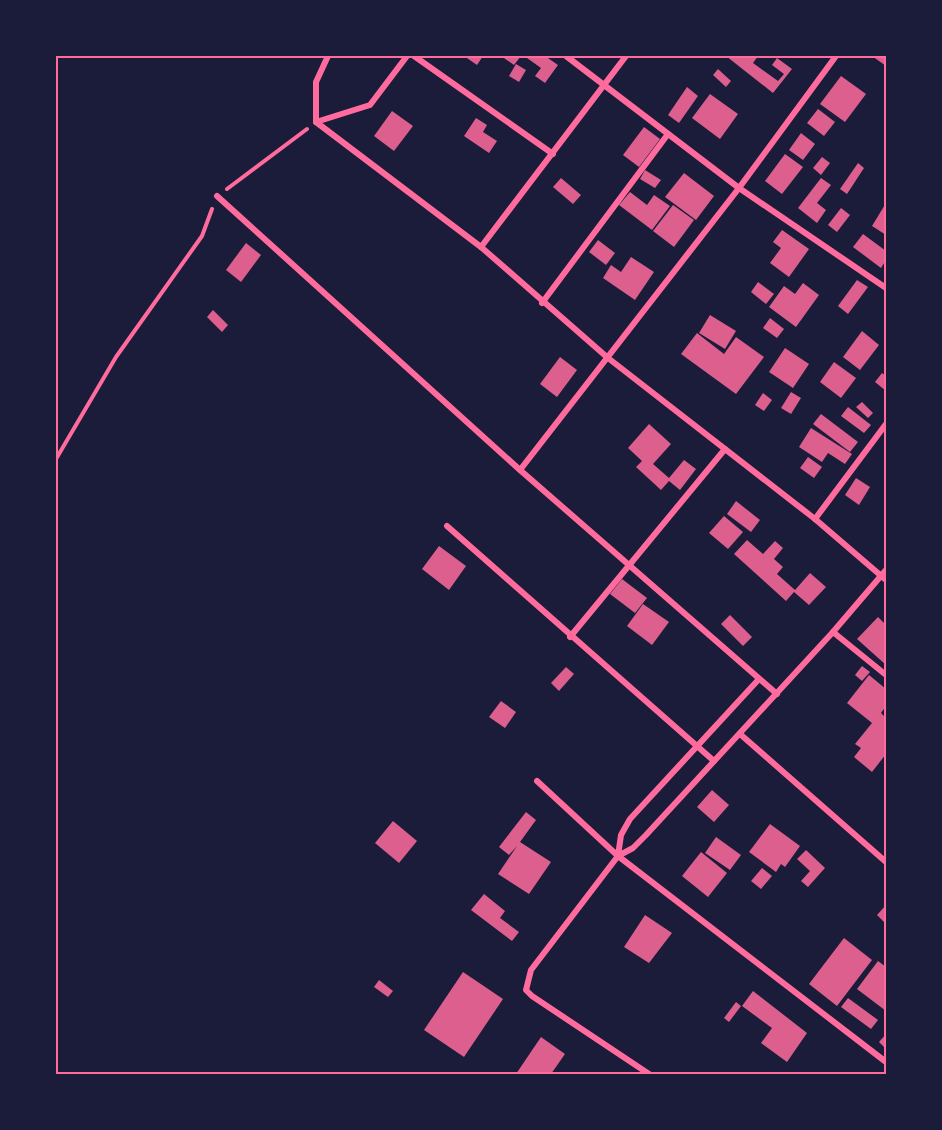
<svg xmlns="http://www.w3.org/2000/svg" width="942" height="1130" font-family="'DM Sans',sans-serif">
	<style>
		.building { fill: #dd5f8e }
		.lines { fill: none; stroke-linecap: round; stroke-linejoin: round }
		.path { stroke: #ff6b9d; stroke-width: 4 }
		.minor { stroke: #ff6b9d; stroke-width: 6 }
		.neatline { fill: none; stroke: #ff6b9d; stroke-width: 2 }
	</style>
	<rect width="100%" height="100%" fill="#1b1b3a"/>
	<!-- building -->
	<g class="building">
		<path d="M464,56H483L477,65Z"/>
		<path d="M501,56H521L514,65Z"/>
		<path d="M529,56H545L558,65L545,83L535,76L541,68L527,58Z"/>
		<path d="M726,56H758L753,63L778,81L784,74L772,65L777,58L792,69L773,93Z"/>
		<path d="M872,56H886V66Z"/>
		<path d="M516,64L526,70L519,82L509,76Z"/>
		<path d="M718,69L731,81L726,87L713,75Z"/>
		<path d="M841,76L866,94L845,122L820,104Z"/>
		<path d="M687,87L698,96L679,123L668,115Z"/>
		<path d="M710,94L738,114L720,139L692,118Z"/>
		<path d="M818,109L835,122L824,136L807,123Z"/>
		<path d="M392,111L413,126L394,151L374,136Z"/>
		<path d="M476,118L487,125L483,132L497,141L489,153L464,136Z"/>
		<path d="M644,127L660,139L639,167L623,155Z"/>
		<path d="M801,133L815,144L803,160L789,150Z"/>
		<path d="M785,154L803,167L782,194L765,181Z"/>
		<path d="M822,157L830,163L821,175L813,168Z"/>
		<path d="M858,163L864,168L847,194L840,189Z"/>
		<path d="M645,170L661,180L655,188L640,179Z"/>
		<path d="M684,173L714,196L696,220L665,197Z"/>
		<path d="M561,178L581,195L573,204L553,187Z"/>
		<path d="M821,178L831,185L817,203L826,210L817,223L798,208Z"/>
		<path d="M630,192L647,205L654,195L670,206L652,230L619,205Z"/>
		<path d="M886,203V235L872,226Z"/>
		<path d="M673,205L694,220L674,247L653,231Z"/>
		<path d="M841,208L850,215L837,232L828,225Z"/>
		<path d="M782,230L809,249L789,277L770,263L781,248L773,242Z"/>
		<path d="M863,234L886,251V260L881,268L853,247Z"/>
		<path d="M598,240L615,253L606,265L589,252Z"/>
		<path d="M246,243L261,255L241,282L226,270Z"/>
		<path d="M631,257L654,272L635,300L603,278L611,265L621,272Z"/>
		<path d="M857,280L868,287L848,314L838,306Z"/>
		<path d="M758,282L774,294L766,304L751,292Z"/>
		<path d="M803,283L819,295L796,327L769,307L784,286L795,294Z"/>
		<path d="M213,310L228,325L222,332L207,317Z"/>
		<path d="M710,315L736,331L725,349L699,333Z"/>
		<path d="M770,318L784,329L777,338L763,328Z"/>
		<path d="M862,331L879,345L860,370L843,357Z"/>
		<path d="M697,333L724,354L736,337L764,357L736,394L681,354Z"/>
		<path d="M785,348L809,364L793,388L769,372Z"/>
		<path d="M560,357L577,370L557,397L540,384Z"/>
		<path d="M834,362L856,378L841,398L820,382Z"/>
		<path d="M882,373L886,376V391L875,382Z"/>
		<path d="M791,392L801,398L791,414L781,408Z"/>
		<path d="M763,393L772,400L764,411L755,405Z"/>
		<path d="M862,402L873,413L868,418L856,407Z"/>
		<path d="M848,407L871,425L864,433L841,416Z"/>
		<path d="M821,414L858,442L850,452L813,424Z"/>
		<path d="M649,424L671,444L653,464L669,478L684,460L696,469L680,490L669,481L661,490L636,467L642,461L628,448Z"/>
		<path d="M811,428L852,454L845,464L828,453L822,462L799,447Z"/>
		<path d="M808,457L822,467L814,478L800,468Z"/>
		<path d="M856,478L870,487L859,505L845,495Z"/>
		<path d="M736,501L760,520L751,532L727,514Z"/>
		<path d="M724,516L743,532L728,549L709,533Z"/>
		<path d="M747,540L763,554L775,541L783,548L774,559L783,567L777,574L795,590L810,573L826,587L809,605L794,592L786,601L734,554Z"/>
		<path d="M439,546L466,566L449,590L422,569Z"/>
		<path d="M622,579L647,598L635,613L610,594Z"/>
		<path d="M643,604L669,622L652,645L627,626Z"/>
		<path d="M730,615L752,637L743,646L721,624Z"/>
		<path d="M878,617L886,625V665L857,639Z"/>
		<path d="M862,666L870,672L862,681L855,675Z"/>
		<path d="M566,667L574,674L559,691L551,683Z"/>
		<path d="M869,675L886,689V706L881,713L886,718V754L872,772L854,757L861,748L855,744L872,723L847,703Z"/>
		<path d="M501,701L516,712L505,728L489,717Z"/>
		<path d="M712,790L729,805L714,822L697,807Z"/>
		<path d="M526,812L536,820L520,842L551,862L529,894L498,874L517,846L509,855L499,847Z"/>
		<path d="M393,821L417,841L399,863L375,843Z"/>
		<path d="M770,824L800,846L785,867L781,864L776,872L749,852Z"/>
		<path d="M716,837L741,855L730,870L705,853Z"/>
		<path d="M806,850L825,868L808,887L801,881L810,871L797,859Z"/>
		<path d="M701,852L727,873L708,897L682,876Z"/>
		<path d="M762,868L772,876L761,889L751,881Z"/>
		<path d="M484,894L505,911L500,918L519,932L512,941L471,910Z"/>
		<path d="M886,905V924L877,915Z"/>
		<path d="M645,915L672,933L649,963L624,947Z"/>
		<path d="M844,938L872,960L837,1006L809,984Z"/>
		<path d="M878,961L886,967V1011L857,989Z"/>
		<path d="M463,972L503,999L464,1057L424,1030Z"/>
		<path d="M379,980L393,991L388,997L374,987Z"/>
		<path d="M753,991L807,1033L787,1062L761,1043L772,1028L742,1006Z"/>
		<path d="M848,998L878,1020L871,1029L841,1007Z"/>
		<path d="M736,1002L741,1006L729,1022L724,1018Z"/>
		<path d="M886,1034V1049L879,1042Z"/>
		<path d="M541,1037L565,1054L551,1074H516Z"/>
	</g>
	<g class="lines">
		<!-- path -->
		<g class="path">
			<path d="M227,189L307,129"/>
			<path d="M56,459L116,357L202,236L212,209"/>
		</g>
		<!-- minor -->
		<g class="minor">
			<path d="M407,56L370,105L316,122L481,247L608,358L815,519L886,580"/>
			<path d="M414,56L553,154"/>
			<path d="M566,56L739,188L886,288"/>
			<path d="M316,122V82L328,56"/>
			<path d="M217,196L520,470L777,694"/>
			<path d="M481,247L626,56"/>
			<path d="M542,303L668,134"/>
			<path d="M520,470L739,188L836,56"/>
			<path d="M815,519L886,424"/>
			<path d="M447,526L714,761"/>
			<path d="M833,632L886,675"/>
			<path d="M570,637L725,449"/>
			<path d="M740,734L886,862"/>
			<path d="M537,781L618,856"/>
			<path d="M618,856L633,848L646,835L833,632L886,570"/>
			<path d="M618,856L621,835L630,819L759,679"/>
			<path d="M649,1074L532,996L526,990L531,970L618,856L886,1062"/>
		</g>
	</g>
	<!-- border -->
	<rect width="942" height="1130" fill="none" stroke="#1b1b3a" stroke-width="114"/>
	<rect x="57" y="57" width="828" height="1016" class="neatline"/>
</svg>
